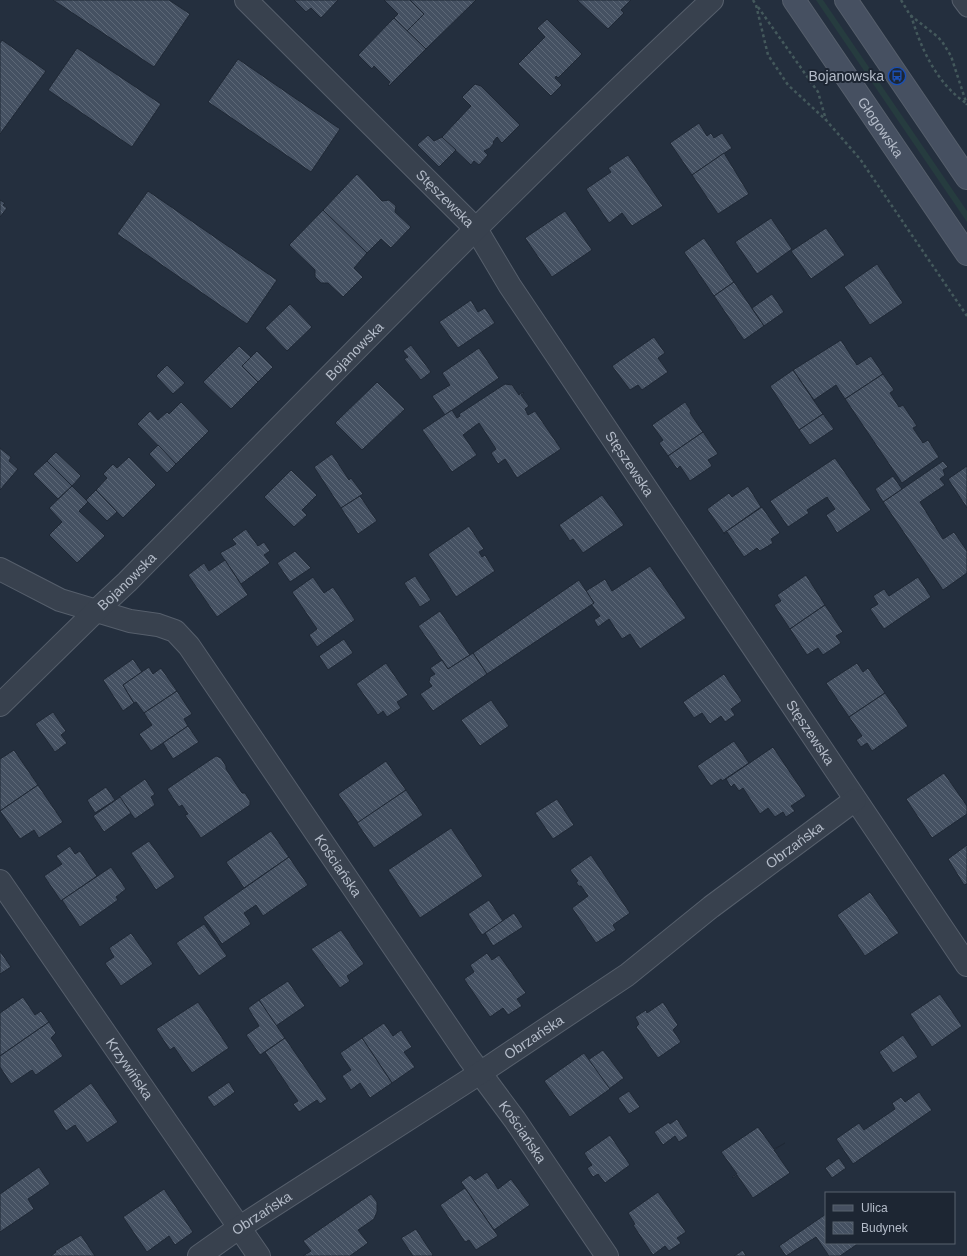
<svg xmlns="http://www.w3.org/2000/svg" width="967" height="1256" font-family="Helvetica,sans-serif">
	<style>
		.green { fill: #263c3f }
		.building { fill: url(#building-back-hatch); stroke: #1f2835 }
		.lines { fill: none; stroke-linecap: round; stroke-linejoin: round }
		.lane-casing { stroke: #565f6c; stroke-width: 19 }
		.street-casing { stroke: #565f6c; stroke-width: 24 }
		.secondary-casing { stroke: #565f6c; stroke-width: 24 }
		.path { stroke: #44595c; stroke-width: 2.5; stroke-dasharray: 3 3; stroke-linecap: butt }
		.lane { stroke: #38414e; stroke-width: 17 }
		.street { stroke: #38414e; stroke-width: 22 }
		.secondary { stroke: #465061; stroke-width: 22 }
		.labels { text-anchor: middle; stroke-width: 4; stroke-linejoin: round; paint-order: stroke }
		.poi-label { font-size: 14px; fill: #b4bcc9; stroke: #1d2633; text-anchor: end }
		.street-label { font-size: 14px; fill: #b4bcc9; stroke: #1d2633 }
	</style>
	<defs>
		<pattern id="building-back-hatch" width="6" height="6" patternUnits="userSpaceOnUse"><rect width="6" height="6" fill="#455162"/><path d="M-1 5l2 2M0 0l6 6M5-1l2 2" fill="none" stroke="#5d6877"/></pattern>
	</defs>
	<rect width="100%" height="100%" fill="#242f3e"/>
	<!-- green -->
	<path class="green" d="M816,0H823L967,211V222Z"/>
	<!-- building -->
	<g class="building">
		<path d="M53,0H169L190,14L154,67Z"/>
		<path d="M294,0H338L321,18L311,8L306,12Z"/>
		<path d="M384,0H410L424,14L407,31L394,18L398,14Z"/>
		<path d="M410,0H476L426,49L407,31L424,14Z"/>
		<path d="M577,0H631L621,10L624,13L608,29Z"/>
		<path d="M394,18L426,49L389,86L388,85L390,82L374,66L372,69L358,55Z"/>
		<path d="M547,19L582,54L558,78L556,76L555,78L562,85L551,96L518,64L545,37L537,28Z"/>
		<path d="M2,40L46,71L0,134V43Z"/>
		<path d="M77,48L161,104L132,147L48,90Z"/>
		<path d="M238,59L340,129L311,172L208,102Z"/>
		<path d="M475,84L481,86L520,125L502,143L497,137L493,142L494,143L490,148L484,151L488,155L479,165L474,161L471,165L442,137L471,106L462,97Z"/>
		<path d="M699,123L707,136L711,133L714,138L722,133L732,148L692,175L670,143Z"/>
		<path d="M428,135L434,141L442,137L456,150L439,167L417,145Z"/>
		<path d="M724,153L749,194L718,214L692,175Z"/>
		<path d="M628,155L663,206L632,226L622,213L609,223L586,189L611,172L608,168Z"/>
		<path d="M357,174L382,201L389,200L396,206L395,212L411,227L391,248L381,239L367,253L323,210Z"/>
		<path d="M148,191L277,280L247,324L117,234Z"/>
		<path d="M0,200L5,203L3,205L7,208L0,217Z"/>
		<path d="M323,210L367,253L354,268L363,277L343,297L328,283H321L315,277V270L289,245Z"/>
		<path d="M565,211L592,250L552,277L525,238Z"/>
		<path d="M771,218L792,249L757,274L735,242Z"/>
		<path d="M826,228L845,255L811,279L791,251Z"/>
		<path d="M704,238L734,282L714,296L684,252Z"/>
		<path d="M877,264L903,303L870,325L844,287Z"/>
		<path d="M734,282L764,326L744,340L714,296Z"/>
		<path d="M772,294L784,312L764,326L752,308Z"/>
		<path d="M471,300L478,312L485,308L495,323L458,348L439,322Z"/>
		<path d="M290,304L312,327L287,351L265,328Z"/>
		<path d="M654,337L665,353L658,358L668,372L642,390L638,385L630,390L612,366Z"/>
		<path d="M841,340L857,365L871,356L883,374L845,399L836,385L814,400L793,370Z"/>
		<path d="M411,345L431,372L421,380L404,359L408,357L403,351Z"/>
		<path d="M239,346L251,357L242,366L258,382L231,409L203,382Z"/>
		<path d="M479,348L499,378L445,415L432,396L450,385L442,373Z"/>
		<path d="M257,351L273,367L258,382L242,366Z"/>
		<path d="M167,365L185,383L173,394L156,376Z"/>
		<path d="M793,370L823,414L799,430L770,386Z"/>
		<path d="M883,374L894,390L890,393L899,407L903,405L917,426L913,428L923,443L928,440L939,457L902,483L845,399Z"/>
		<path d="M377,382L405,409L362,450L335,423Z"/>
		<path d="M505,384L512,385L519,395L523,392L524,393L521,395L529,406L525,409L528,415L535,411L561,449L517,478L505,459L498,464L491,453L496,449L479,423L463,435L477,455L452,472L422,430L452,410L457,418L460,416L459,414Z"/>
		<path d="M181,402L209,431L176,464L137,424L150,411L158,420L167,412L169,414Z"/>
		<path d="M685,402L691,411L690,413L703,432L668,456L659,443L663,440L652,425Z"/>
		<path d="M823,414L834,429L810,445L799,430Z"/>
		<path d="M703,432L718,454L708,460L712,466L690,481L680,466L677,469L668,456Z"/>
		<path d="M158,445L176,464L167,473L149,454Z"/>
		<path d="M0,448L11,457L9,461L18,469L0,490Z"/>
		<path d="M56,452L81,476L72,486L47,461Z"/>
		<path d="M332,454L349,480L351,478L363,494L341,508L314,467Z"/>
		<path d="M129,457L156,485L123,518L96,490L107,478L103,474L113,464L117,468Z"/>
		<path d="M835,458L871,510L837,533L826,515L835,509L827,497L807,510L809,513L788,527L770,501Z"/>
		<path d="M47,461L72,486L58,499L33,474Z"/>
		<path d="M943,461L948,467L943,470L945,475L940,479L945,485L920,502L943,539L954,532L967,551V573L943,590L883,502Z"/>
		<path d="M967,466V508L948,479Z"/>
		<path d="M291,470L317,495L302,510L307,515L294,527L264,497Z"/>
		<path d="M893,476L902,489L883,502L875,489Z"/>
		<path d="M72,486L88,502L79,511L105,536L77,563L49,535L62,522L49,508Z"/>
		<path d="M748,486L761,507L724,533L707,509L729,493L732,497Z"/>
		<path d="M96,490L117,512L107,521L86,500Z"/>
		<path d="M602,495L624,525L583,553L573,539L570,541L559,525Z"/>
		<path d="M360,496L377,521L358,534L341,508Z"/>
		<path d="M762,507L780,533L771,539L773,543L760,551L757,548L744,557L727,532L724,534V533Z"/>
		<path d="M469,526L484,549L479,552L482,557L485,555L495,571L456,597L428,554Z"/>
		<path d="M246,529L258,546L264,542L270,551L264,555L270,563L241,584L220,553L236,544L232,539Z"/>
		<path d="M295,551L311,568L290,582L277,563Z"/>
		<path d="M225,560L248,595L217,617L188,575L204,563L209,571Z"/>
		<path d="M650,566L686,618L640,649L630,634L622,639L609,619L598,627L594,620L600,616L591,604L594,603L586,591L605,579L612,591Z"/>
		<path d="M806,575L825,605L790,629L774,605L781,601L777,595Z"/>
		<path d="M415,576L431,600L420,607L404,583Z"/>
		<path d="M313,577L324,593L333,587L355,620L317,647L309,635L317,629L292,592Z"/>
		<path d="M918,577L931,597L884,629L870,609L878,604L873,596L884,589L889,596Z"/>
		<path d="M579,580L594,603L487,674L473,653Z"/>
		<path d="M825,605L843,632L836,636L841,643L823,655L818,648L807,655L790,629Z"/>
		<path d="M440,611L470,655L448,669L418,626Z"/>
		<path d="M344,639L353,653L328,670L319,656Z"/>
		<path d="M473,653L487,674L433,711L420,694L432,686L429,682L430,677L435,674L430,668L442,660L448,669Z"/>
		<path d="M133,659L142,672L123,685L134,703L123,711L103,680Z"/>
		<path d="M386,663L408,695L397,702L401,708L387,717L383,711L378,715L356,684Z"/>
		<path d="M857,663L863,672L868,668L885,693L849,717L826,683Z"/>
		<path d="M149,667L153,674L161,668L177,691L144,713L136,702L134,703L123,685Z"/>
		<path d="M724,674L742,701L731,709L735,715L725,722L721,716L710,724L702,713L694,718L683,702Z"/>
		<path d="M177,691L192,714L184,719L188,726L151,751L139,734L152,725L144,713Z"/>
		<path d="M885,693L908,726L872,751L867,743L861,747L856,740L862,736L849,717Z"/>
		<path d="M491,700L509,726L480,746L461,720Z"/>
		<path d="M53,712L66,731L61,735L67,743L55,752L35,724Z"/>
		<path d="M188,726L199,742L173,759L163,743Z"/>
		<path d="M734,741L749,763L722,781L721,779L711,786L697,766Z"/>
		<path d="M773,747L806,796L791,806L795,811L786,817L783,812L775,817L768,808L760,814L743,788L739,791L734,784L731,787L726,779Z"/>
		<path d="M14,750L38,785L0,811V759Z"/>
		<path d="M216,756L221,758L226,766V769L242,793H245L250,801V805L201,838L185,815L188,814L182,805L179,807L167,789Z"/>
		<path d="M386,761L406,790L358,823L338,794Z"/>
		<path d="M944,773L967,806V814L932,838L906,799Z"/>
		<path d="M145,779L155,794L151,797L155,805L135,819L119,797Z"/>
		<path d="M38,785L63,822L39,838L34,830L20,839L0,811Z"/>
		<path d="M106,787L115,800L95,813L87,800Z"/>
		<path d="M406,790L423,815L374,848L357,823Z"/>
		<path d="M120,797L131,813L104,832L93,816Z"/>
		<path d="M557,799L574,825L553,839L535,813Z"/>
		<path d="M451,828L483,876L420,918L388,870Z"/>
		<path d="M271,831L289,857L244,888L226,862Z"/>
		<path d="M149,841L175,877L156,890L131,853Z"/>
		<path d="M967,845V884L964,885L948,859Z"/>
		<path d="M70,846L75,854L80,851L97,876L61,901L44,876L62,864L56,856Z"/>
		<path d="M591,855L630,913L613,925L616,930L596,943L572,908L588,896L581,886H579L576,882L578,881L570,870Z"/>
		<path d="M289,857L308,885L263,916L256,905L244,913L251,924L222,944L203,917Z"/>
		<path d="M111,867L126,889L116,897L118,900L80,927L62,900Z"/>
		<path d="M870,892L899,933L865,956L837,915Z"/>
		<path d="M489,900L503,921L482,935L468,914Z"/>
		<path d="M514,913L523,927L493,946L485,933Z"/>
		<path d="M204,924L227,956L199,976L176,943Z"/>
		<path d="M341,930L364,964L347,976L350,981L340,988L311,949Z"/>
		<path d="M131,933L153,964L121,986L105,963L114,957L109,948Z"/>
		<path d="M0,951L11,967L0,974Z"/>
		<path d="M487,953L492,960L499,955L526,993L517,999L522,1006L508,1015L503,1008L490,1017L464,979L474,972L470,965Z"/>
		<path d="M288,981L305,1006L276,1026L259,1000Z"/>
		<path d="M940,994L962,1026L932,1047L910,1014Z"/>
		<path d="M23,997L35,1015L41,1011L49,1022L0,1056V1013Z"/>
		<path d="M259,1000L285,1038L260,1055L246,1035L259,1026L248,1008Z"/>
		<path d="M198,1002L229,1048L192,1073L174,1047L170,1050L156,1029Z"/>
		<path d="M663,1002L678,1025L673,1030L681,1042L658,1058L636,1027L639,1024L635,1017L646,1010L647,1013Z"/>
		<path d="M49,1022L56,1033L51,1038L63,1056L36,1075L32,1070L11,1084L0,1067V1056Z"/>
		<path d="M384,1023L393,1036L401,1030L412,1047L404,1052L415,1067L392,1083L362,1038Z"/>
		<path d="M903,1035L918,1057L893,1073L879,1052Z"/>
		<path d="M285,1038L327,1099L320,1104L317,1100L299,1112L293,1104L298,1101L265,1052Z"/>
		<path d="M362,1038L392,1083L370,1098L360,1083L351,1090L342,1076L351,1070L340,1053Z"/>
		<path d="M603,1050L624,1078L609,1089L588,1060Z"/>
		<path d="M584,1053L610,1089L570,1117L544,1081Z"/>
		<path d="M229,1082L235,1092L214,1107L207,1097Z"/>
		<path d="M91,1083L118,1122L87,1143L75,1125L66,1131L53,1111Z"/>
		<path d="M629,1091L640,1107L629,1114L618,1098Z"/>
		<path d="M919,1092L932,1110L853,1164L836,1139L859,1123L864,1130L895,1109L892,1103L901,1097L905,1102Z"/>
		<path d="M677,1119L688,1136L679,1142L675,1136L663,1145L654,1132L669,1122L670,1124Z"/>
		<path d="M758,1127L774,1149L785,1143L774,1150L790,1173L753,1198L737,1175L733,1178L732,1177L737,1174L721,1152Z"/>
		<path d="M610,1135L630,1165L605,1183L598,1174L593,1177L587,1168L592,1165L584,1153Z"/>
		<path d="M839,1158L846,1168L832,1178L825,1168Z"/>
		<path d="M39,1167L50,1184L28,1199L34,1209L0,1232V1194Z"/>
		<path d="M487,1172L498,1189L511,1179L530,1205L494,1230L461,1182L470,1175L475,1180Z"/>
		<path d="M465,1188L498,1236L476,1250L469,1240L465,1242L440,1205Z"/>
		<path d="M164,1189L193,1232L175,1245L169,1236L147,1252L123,1217Z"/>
		<path d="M658,1192L686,1232L677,1238L681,1243L669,1251L665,1246L653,1255L633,1225L635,1224L628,1213Z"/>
		<path d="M371,1194L377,1202V1212L374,1219L358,1230L368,1243L350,1256H303L311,1251L303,1241Z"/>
		<path d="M826,1214V1243H859L840,1256H829L816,1237L786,1256L779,1246Z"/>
		<path d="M416,1229L433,1255L432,1256H413L401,1238Z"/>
		<path d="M81,1235L95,1256H51L56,1252L55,1251Z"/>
		<path d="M743,1250L746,1256H734Z"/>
	</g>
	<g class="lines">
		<defs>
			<path id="lane" d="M961,0L967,8"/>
			<g id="street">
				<path id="s1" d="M246,0L476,229L510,286L967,965"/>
				<path id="s2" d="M0,569L60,600L130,621L158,625L175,631L189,646L469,1058L515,1120L607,1256"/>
				<path id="s3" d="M0,705L97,610L127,582C320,387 511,188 712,0"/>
				<path id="s4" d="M0,881L259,1256"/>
				<path id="s5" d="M199,1256L240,1227L480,1073L627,975L711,907L855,800"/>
			</g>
			<g id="secondary">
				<path id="s6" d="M794,0L967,254"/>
				<path d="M846,0L967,178"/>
			</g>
		</defs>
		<!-- lane casing -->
		<use href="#lane" class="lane-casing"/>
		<!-- street casing -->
		<use href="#street" class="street-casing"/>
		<!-- secondary casing -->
		<use href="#secondary" class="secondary-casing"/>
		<!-- path -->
		<g class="path">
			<path d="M753,0L756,5L768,55L788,85L826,120L860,159L967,316"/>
			<path d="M901,0L910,15L938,37L943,43L951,56L967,105"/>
			<path d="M758,7L818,92L826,120"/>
			<path d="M911,15C920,47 937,84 966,103"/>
		</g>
		<!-- lane -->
		<use href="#lane" class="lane"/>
		<!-- street -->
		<use href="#street" class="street"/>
		<!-- secondary -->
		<use href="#secondary" class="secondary"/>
	</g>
	<!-- icons -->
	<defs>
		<symbol id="bus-ring" viewBox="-11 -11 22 22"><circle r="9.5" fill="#1d2633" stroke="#1a4fb4" stroke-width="1.5"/><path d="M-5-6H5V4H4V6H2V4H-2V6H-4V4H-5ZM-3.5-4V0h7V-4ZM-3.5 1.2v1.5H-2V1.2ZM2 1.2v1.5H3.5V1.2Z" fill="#1a4fb4"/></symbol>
	</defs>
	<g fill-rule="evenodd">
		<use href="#bus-ring" x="887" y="66" width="20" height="20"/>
	</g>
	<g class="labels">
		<!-- poi labels -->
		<g class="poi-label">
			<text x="884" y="81">Bojanowska</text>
		</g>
		<!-- street labels -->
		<g class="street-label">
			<text dy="5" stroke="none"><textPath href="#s6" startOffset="154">Głogowska</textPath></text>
			<text dy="5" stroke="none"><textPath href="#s1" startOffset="281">Stęszewska</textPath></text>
			<text dy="5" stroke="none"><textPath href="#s3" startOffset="501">Bojanowska</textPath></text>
			<text dy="5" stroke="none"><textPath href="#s1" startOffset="605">Stęszewska</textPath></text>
			<text dy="5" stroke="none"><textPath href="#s3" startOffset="177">Bojanowska</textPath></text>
			<text dy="5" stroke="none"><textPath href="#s1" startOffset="929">Stęszewska</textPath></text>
			<text dy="5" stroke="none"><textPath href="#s5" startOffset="724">Obrzańska</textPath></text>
			<text dy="5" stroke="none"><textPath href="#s2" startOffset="473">Kościańska</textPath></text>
			<text dy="5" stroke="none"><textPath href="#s5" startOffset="400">Obrzańska</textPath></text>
			<text dy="5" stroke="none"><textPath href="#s4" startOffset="228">Krzywińska</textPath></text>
			<text dy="5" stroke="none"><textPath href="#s2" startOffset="797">Kościańska</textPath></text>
			<text dy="5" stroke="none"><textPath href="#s5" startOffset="76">Obrzańska</textPath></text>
		</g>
	</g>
	<!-- legend -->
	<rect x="825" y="1192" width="130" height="52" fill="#1d2633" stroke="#59626f"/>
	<rect x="833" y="1205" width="20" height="6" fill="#465061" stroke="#59626f"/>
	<text x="861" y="1212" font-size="12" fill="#b4bcc9">Ulica</text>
	<rect x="833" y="1222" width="20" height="12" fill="url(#building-back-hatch)" stroke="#59626f"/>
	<text x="861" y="1232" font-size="12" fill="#b4bcc9">Budynek</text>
</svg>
